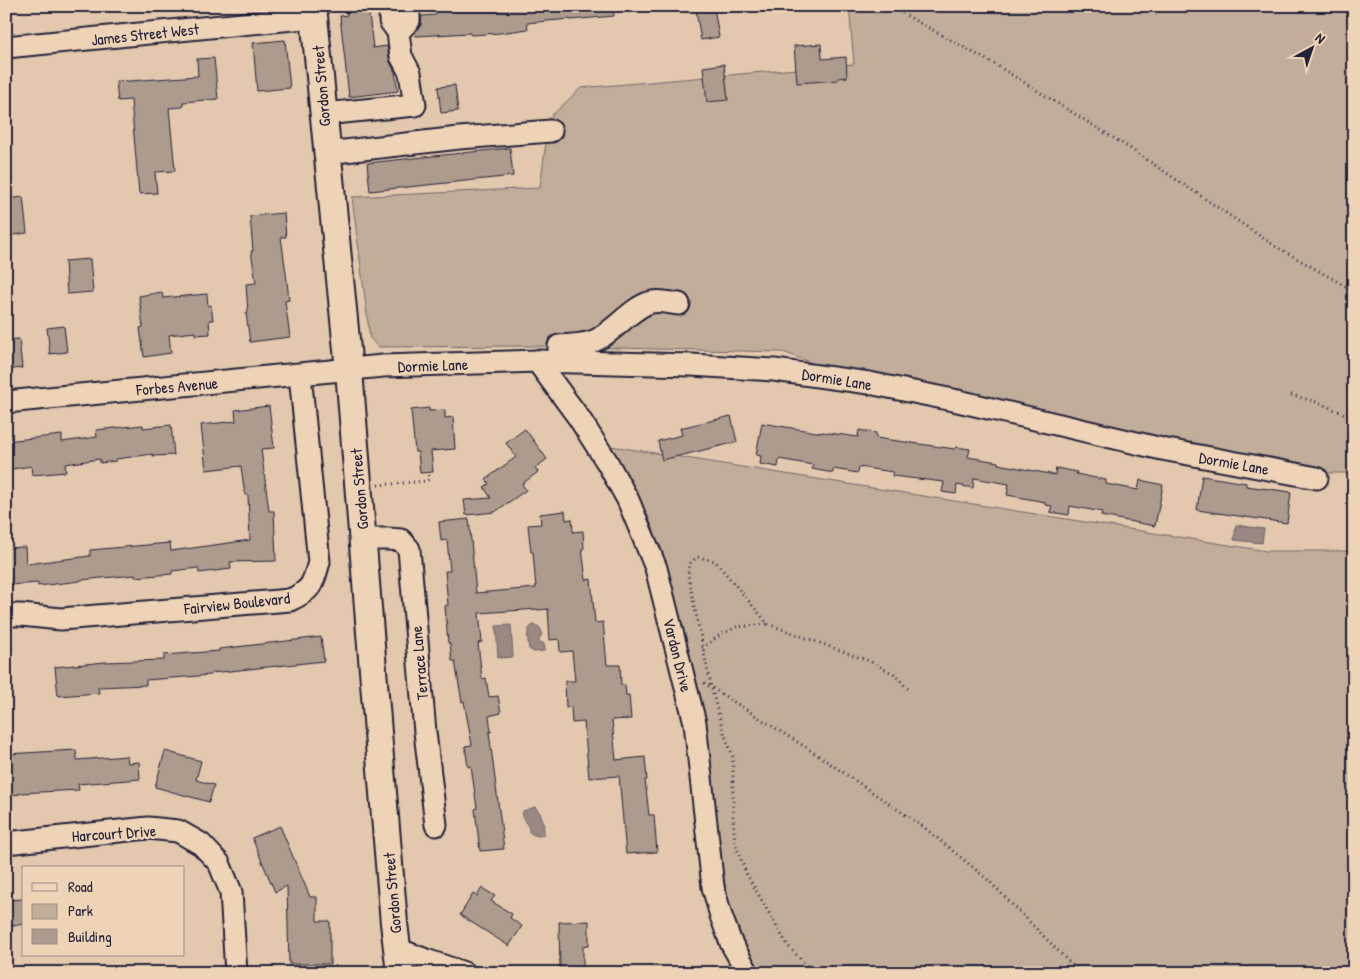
<svg xmlns="http://www.w3.org/2000/svg" width="1360" height="979" font-family="'Patrick Hand',sans-serif">
	<style>
		.green { fill: #c2ad9b; stroke: #72686b }
		.water { fill: #9a8982; stroke: #6a6066 }
		.building { fill: #ad9b8e; stroke: #22223b }
		.lines { fill: none; stroke-linecap: round; stroke-linejoin: round }
		.minor-casing { stroke: #22223b; stroke-width: 25 }
		.major-casing { stroke: #22223b; stroke-width: 30 }
		.path { stroke: #22223b; stroke-width: 3; stroke-dasharray: 1 4; stroke-linecap: butt }
		.minor { stroke: #efd3b6; stroke-width: 21 }
		.major { stroke: #efd3b6; stroke-width: 26 }
		.labels { text-anchor: middle; stroke-width: 5; stroke-linejoin: round; paint-order: stroke }
		.street-label { font-size: 16px; fill: #22223b; stroke: #efd3b6 }
	</style>
	<rect width="100%" height="100%" fill="#e3c8ae"/>
	<filter id="ink" filterUnits="userSpaceOnUse"><feTurbulence type="fractalNoise" baseFrequency=".02" numOctaves="2"/><feDisplacementMap in="SourceGraphic" scale="10" xChannelSelector="R" yChannelSelector="G"/><feConvolveMatrix kernelMatrix="1 2 1 2 8 2 1 2 1" color-interpolation-filters="sRGB"/></filter>
	<g filter="url(#ink)">
		<!-- green -->
		<g class="green">
			<path d="M849,6H1354V473H1319L870,384L783,352L533,346L378,347L370,338L352,197L540,188L549,118L581,88L854,64Z"/>
			<path d="M611,446L1266,551H1354V973H756L727,898L690,660L661,547Z"/>
		</g>
		<!-- water -->
		<g class="water">
			<path d="M1236,525L1264,529L1262,543L1234,540Z"/>
			<path d="M511,625L513,657L498,658L496,626Z"/>
			<path d="M533,625C539,625 541,628 542,634L539,639V641L544,644L545,650L544,651L534,652L529,649C528,640 525,630 533,625Z"/>
			<path d="M535,807C543,814 544,824 544,834L540,836C538,836 533,835 532,834C527,831 530,831 528,826C525,820 521,819 523,811Z"/>
		</g>
		<!-- building -->
		<g class="building">
			<path d="M346,6H368L373,48L387,46L390,62L395,72L398,91L349,97L340,16L347,15Z"/>
			<path d="M468,6H490L491,12L521,8L520,6H613L614,16L570,20V19L547,21L527,23L528,29L500,33L471,35L470,33L416,36L415,32L421,25L422,16L436,15V10L468,8Z"/>
			<path d="M714,8L719,37L701,40L696,11Z"/>
			<path d="M285,40L290,88L257,91L253,43Z"/>
			<path d="M821,44L822,59L846,57L847,77L838,78V80L797,83L794,46Z"/>
			<path d="M214,58L218,99L183,102V107L169,108L175,171L155,172L157,193L139,194L131,100L118,101L116,82L198,76L197,59Z"/>
			<path d="M724,64L728,100L707,102L703,67Z"/>
			<path d="M455,85L458,111L441,113L438,87Z"/>
			<path d="M510,148L513,176L370,191L367,163Z"/>
			<path d="M23,197L27,233L6,236V199Z"/>
			<path d="M284,213L286,237H281L287,281L289,300L285,301L290,337L250,342L246,313H248L246,284L256,283L251,251H253L250,216Z"/>
			<path d="M90,259L93,292L67,294L65,261Z"/>
			<path d="M162,292L163,298L207,294L208,306L211,305L213,320H209L210,334L195,335V332L169,335L171,353L144,357L140,328L143,327L139,296Z"/>
			<path d="M64,326L67,352L50,354L47,328Z"/>
			<path d="M19,339L22,368L6,370V340Z"/>
			<path d="M269,406L274,448L261,449L269,511H274L276,561L230,562L231,569L199,573L198,568L172,571V574L135,577V575L80,580V581L38,586V583L10,585L6,548L25,547L26,564L90,556V550L170,543L171,551L250,540L248,495H245L241,466L206,470L201,425L236,421L235,410Z"/>
			<path d="M429,408V411L445,410V418L453,417L455,449L431,451L433,472L420,473L418,452H415L411,410Z"/>
			<path d="M731,416L737,442L662,460L658,441L682,435L680,428Z"/>
			<path d="M762,423L822,433V432L858,437L859,430L876,433V438L955,449L956,447L970,449L968,457L998,462V464L1055,475L1056,468L1077,472L1076,474L1106,480V484L1138,490L1140,480L1163,485L1155,526L1101,516L1102,512L1070,506L1069,515L1050,512L1052,506L1045,505V502L1007,495L1009,484L974,478L973,488L957,485L956,494L942,492L944,482L892,476L893,472L859,467L858,473L833,469V473L812,469L813,465L779,459L778,467L760,464L761,456L756,455Z"/>
			<path d="M143,425V428L171,425L174,455L153,456V454L116,459V461L100,463V459L65,464L66,472L32,475L31,466L6,470V441L62,435V442L97,437L96,430Z"/>
			<path d="M525,429L547,459L535,468L538,472L522,484L526,490L495,512L466,515L464,500L491,498L484,487L489,484L486,479L516,457L506,443Z"/>
			<path d="M1202,476L1246,483V486L1291,492L1287,523L1197,510Z"/>
			<path d="M565,511L566,520L572,519L573,532L583,531L584,548L582,549L586,580L591,579L595,623L603,622L607,665H620L621,685H625L626,695H629L631,719L612,720L616,760L645,757L647,780H645L649,815H654L657,852L626,854L619,776L589,778L584,722L572,723L571,707L566,708L565,681H575L572,651L560,652L559,639L550,640L548,609L538,610V609L479,613L482,642L478,643L482,679L486,678L489,697L498,696L501,713L489,716L491,732H489L504,849L480,851L475,809L477,808L471,766L468,767L465,746L472,745L464,701L462,702L455,661H452L450,643H448L445,606L448,605L445,571H450L447,540L441,541L439,522L469,519L476,593L536,588L533,552H531L528,525L541,524L540,514Z"/>
			<path d="M321,637L324,661L211,673V675L146,680V685L98,687L99,693L58,696L55,667L105,662L164,660V655L219,651V649Z"/>
			<path d="M76,750L77,760L127,756L128,763L139,762L140,779L78,784L79,790L20,793V794L6,796V754Z"/>
			<path d="M165,751L201,761L196,780L214,785L209,802L155,787Z"/>
			<path d="M280,826L310,897H317V921H330V964H289L287,886L275,892L252,838Z"/>
			<path d="M482,888L495,896L491,901L512,914L510,918L522,926L509,946L460,915L473,894L477,896Z"/>
			<path d="M24,899V924L6,927V900Z"/>
			<path d="M589,921V945L583,946V968H560L559,922Z"/>
		</g>
		<g class="lines">
			<defs>
				<g id="minor">
					<path d="M398,32L409,21V6"/>
					<path d="M6,47L314,17"/>
					<path d="M324,114L415,105L410,73L401,56L398,32L390,21L391,6"/>
					<path d="M327,153L459,138L551,131"/>
					<path d="M537,361L579,418L607,462L628,500L656,568L695,723L713,887L721,916L731,943L748,973"/>
					<path d="M559,362V346C570,345 584,345 594,341C613,333 634,305 652,302C661,300 670,303 679,304"/>
					<path d="M6,402L383,366L537,361L691,365L774,370L869,383L958,401L1162,449L1317,478"/>
					<path d="M363,539H388L401,540L409,549L425,732L436,825"/>
					<path d="M6,615H21L61,619L290,600C312,590 313,584 319,562L300,375"/>
					<path d="M6,843L148,828L178,831L201,844L219,863L231,892L236,973"/>
					<path d="M397,949L426,960L464,973"/>
				</g>
				<path id="major" d="M313,6L349,370L379,745L394,923L400,973"/>
			</defs>
			<!-- minor casing -->
			<use href="#minor" class="minor-casing"/>
			<!-- major casing -->
			<use href="#major" class="major-casing"/>
			<!-- path -->
			<g class="path">
				<path d="M889,6L996,65L1128,147L1275,246L1354,291"/>
				<path d="M1291,395L1317,402L1354,418"/>
				<path d="M378,485L427,481L429,479L428,473"/>
				<path d="M702,648L720,635L737,627L767,624"/>
				<path d="M704,683L807,748L925,828L987,879L1080,973"/>
				<path d="M814,973L788,946L746,873L735,843L733,818V757L722,727L711,687L688,575L689,564L697,557L715,561L768,624L869,661L894,674L908,689"/>
			</g>
			<!-- minor -->
			<use href="#minor" class="minor"/>
			<!-- major -->
			<use href="#major" class="major"/>
		</g>
	</g>
	<g class="labels">
		<!-- street labels -->
		<g class="street-label">
			<text transform="translate(145 34) rotate(-6)" y="6">James Street West</text>
			<text transform="translate(321 86) rotate(-95)" y="6">Gordon Street</text>
			<text transform="translate(433 365) rotate(-2)" y="6">Dormie Lane</text>
			<text transform="translate(837 379) rotate(9)" y="6">Dormie Lane</text>
			<text transform="translate(177 386) rotate(-5)" y="6">Forbes Avenue</text>
			<text transform="translate(1234 463) rotate(10)" y="6">Dormie Lane</text>
			<text transform="translate(359 489) rotate(-95)" y="6">Gordon Street</text>
			<text transform="translate(237 603) rotate(-6)" y="6">Fairview Boulevard</text>
			<text transform="translate(678 655) rotate(76)" y="6">Vardon Drive</text>
			<text transform="translate(419 663) rotate(-95)" y="6">Terrace Lane</text>
			<text transform="translate(114 833) rotate(-4)" y="6">Harcourt Drive</text>
			<text transform="translate(392 893) rotate(-95)" y="6">Gordon Street</text>
		</g>
	</g>
	<!-- margin -->
	<rect width="1360" height="979" fill="none" stroke="#efd3b6" stroke-width="25"/>
	<rect x="12" y="12" width="1335" height="954" fill="none" stroke="#22223b" stroke-width="2" filter="url(#ink)"/>
	<!-- legend -->
	<rect x="22" y="866" width="162" height="90" fill="#efd3b6" stroke="#9d8c85"/>
	<rect x="32" y="883" width="25" height="8" fill="#efd3b6" stroke="#9d8c85"/>
	<text x="68" y="892" font-size="15" fill="#22223b">Road</text>
	<rect x="32" y="904" width="25" height="15" fill="#c2ad9b" stroke="#9d8c85"/>
	<text x="68" y="916" font-size="15" fill="#22223b">Park</text>
	<rect x="32" y="929" width="25" height="15" fill="#ad9b8e" stroke="#9d8c85"/>
	<text x="68" y="942" font-size="15" fill="#22223b">Building</text>
	<!-- north arrow -->
	<g transform="translate(1312 48) rotate(40)" stroke="#efd3b6" stroke-width="4" paint-order="stroke">
	<path d="M0-4L9 19L0 12L-9 19Z" fill="#22223b"/>
	<text y="-8" font-size="14" font-weight="bold" text-anchor="middle" fill="#22223b">N</text>
	</g>
</svg>
